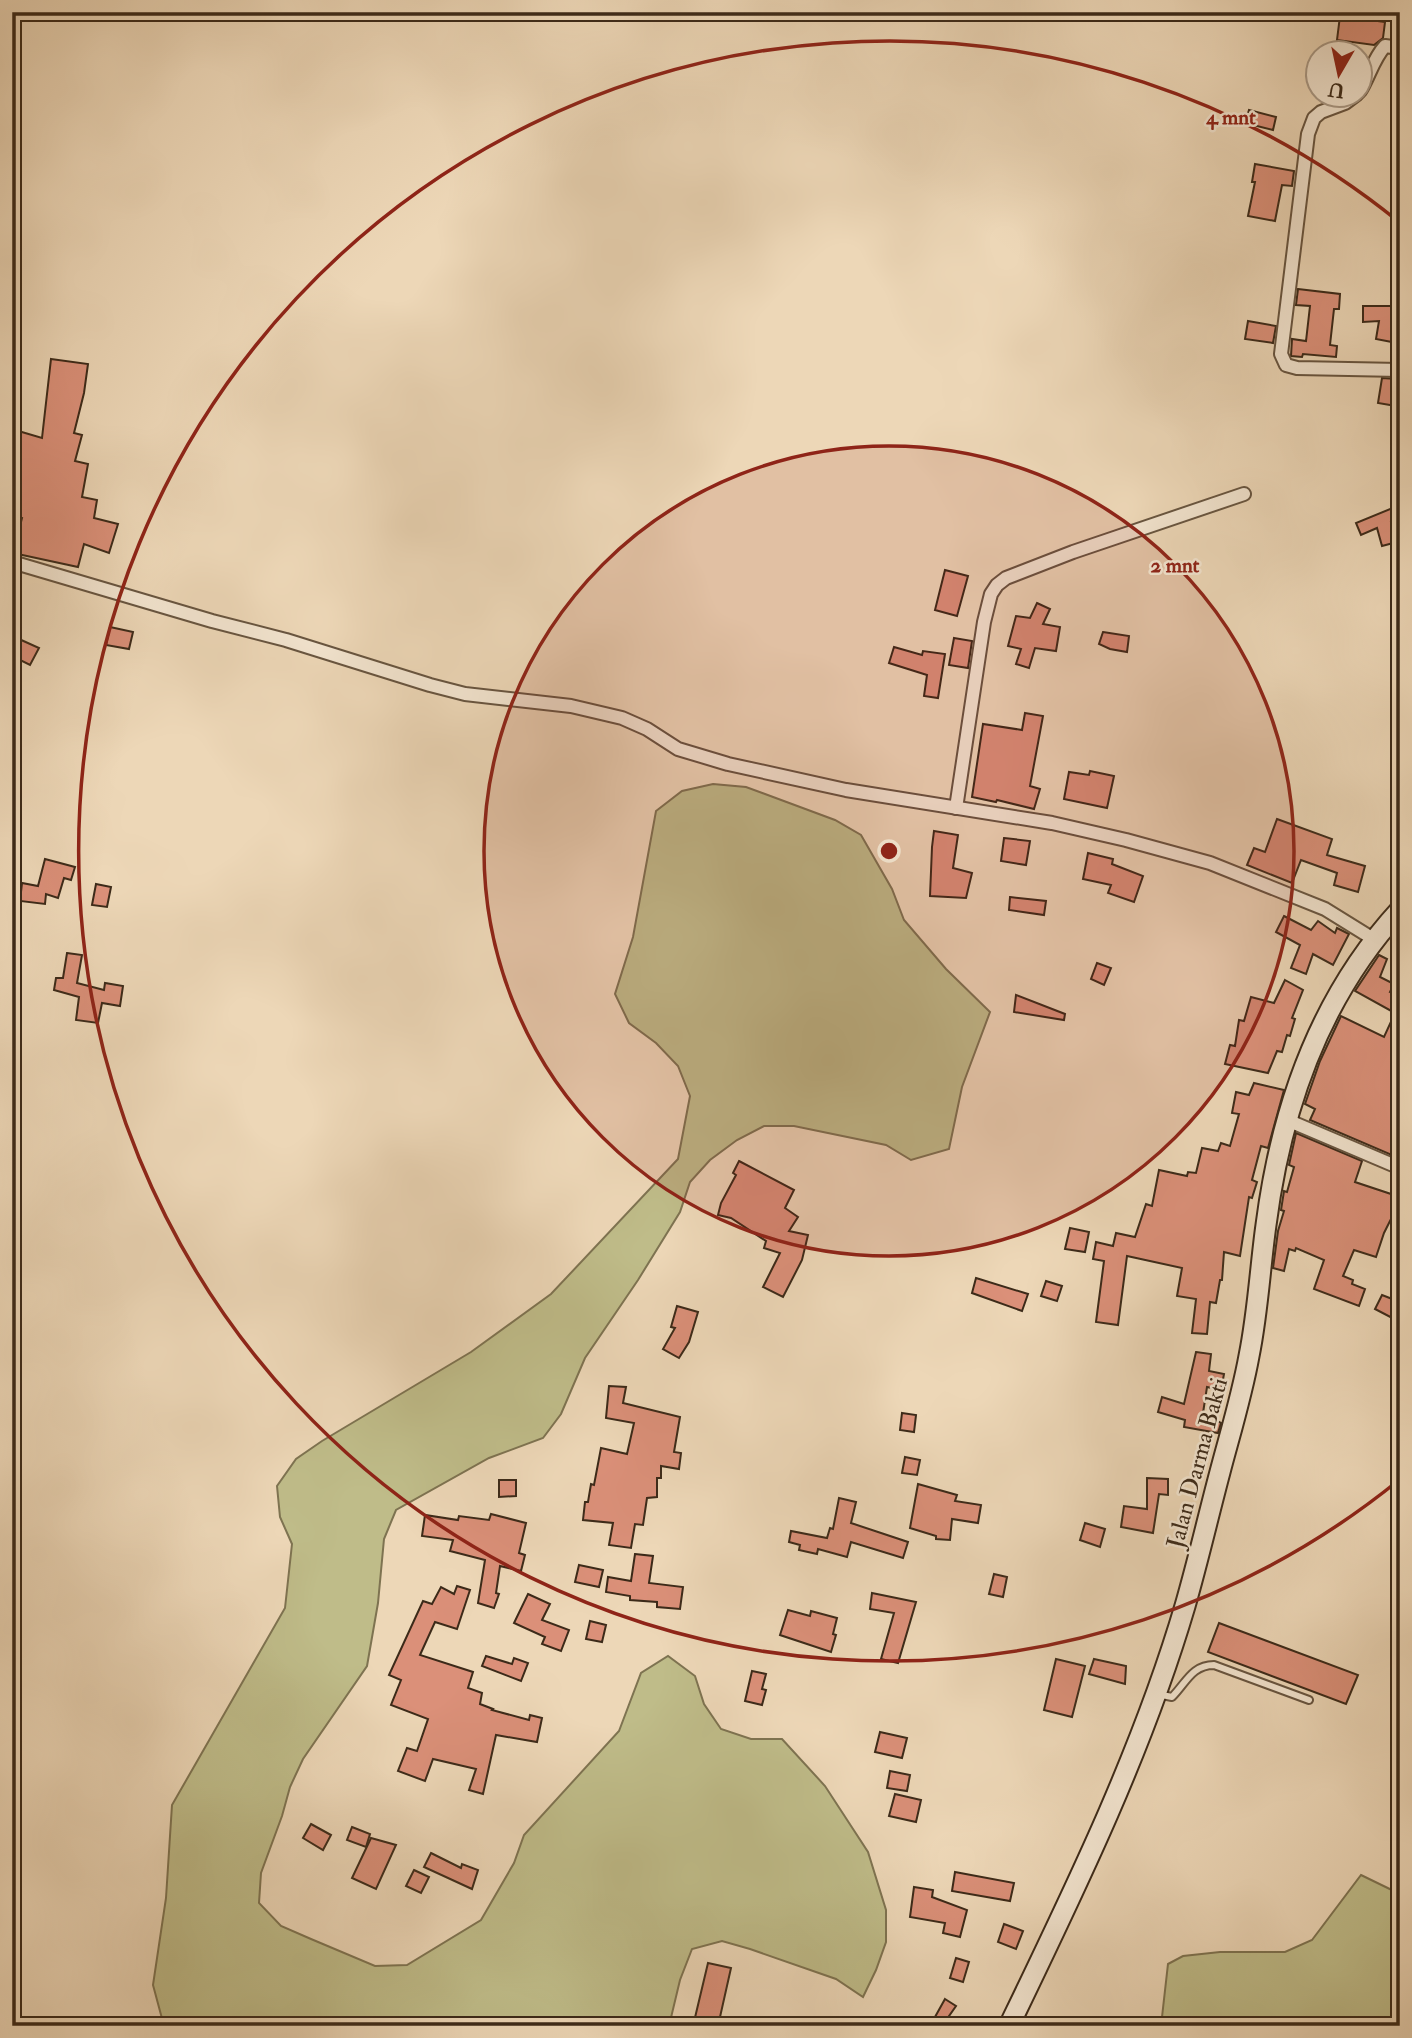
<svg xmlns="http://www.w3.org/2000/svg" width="1412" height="2038" font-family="'IM FELL Double Pica',serif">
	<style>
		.green { fill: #bfbc89; stroke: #7e7351; stroke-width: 2 }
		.building { fill: #db9079; stroke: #3c2a19; stroke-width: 2 }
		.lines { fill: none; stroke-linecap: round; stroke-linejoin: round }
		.lane-casing { stroke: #685540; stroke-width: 10 }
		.street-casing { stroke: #685540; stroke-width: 16 }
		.secondary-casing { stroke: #3c2a19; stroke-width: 23 }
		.lane { stroke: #f3e5d0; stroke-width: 6 }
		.street { stroke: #f3e5d0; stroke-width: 12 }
		.secondary { stroke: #f3e5d0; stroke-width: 19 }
		.ring { fill: none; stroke: #8f2418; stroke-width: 3.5 }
		.labels { text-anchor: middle; stroke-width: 5; stroke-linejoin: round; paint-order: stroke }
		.street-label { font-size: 24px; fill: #3c2a19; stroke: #f3e5d0 }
		.centre { fill: #8f2418; stroke: #f3e5d0; stroke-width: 3.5 }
		.ring-label { font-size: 21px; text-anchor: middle; font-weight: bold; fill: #8f2418; stroke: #f3e5d0; stroke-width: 5; stroke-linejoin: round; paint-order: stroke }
	</style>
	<rect width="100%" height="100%" fill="#edd7b7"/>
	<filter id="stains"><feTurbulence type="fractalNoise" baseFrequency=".00286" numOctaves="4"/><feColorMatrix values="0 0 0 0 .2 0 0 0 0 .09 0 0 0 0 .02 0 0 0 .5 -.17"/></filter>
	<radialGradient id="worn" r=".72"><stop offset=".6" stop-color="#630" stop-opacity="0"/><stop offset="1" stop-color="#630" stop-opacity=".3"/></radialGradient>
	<!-- green -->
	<g class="green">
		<path d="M713,784L746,787L835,820L861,835L892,889L904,920L946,969L990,1012L962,1087L949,1149L911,1160L886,1145L794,1126H764L737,1140L710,1160L690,1182L680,1212L638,1280L585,1358L561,1414L543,1438L489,1458L396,1510L384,1539L378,1603L367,1666L303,1759L290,1787L282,1816L261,1873L259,1903L281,1926L311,1939L375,1966L407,1965L481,1920L514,1863L524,1835L619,1731L641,1673L668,1656L695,1676L704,1704L721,1729L751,1739H782L825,1786L868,1852L886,1910V1942L876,1970L863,1997L836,1979L750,1949L722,1941L692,1949L680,1980L669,2026H164L153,1985L166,1898L172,1805L285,1608L292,1544L280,1517L277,1486L296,1459L322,1441L471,1352L551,1294L678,1159L690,1096L678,1066L656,1043L629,1023L615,994L633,937L656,811L682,791Z"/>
		<path d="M1361,1875L1400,1894V2026H1161L1168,1964L1183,1956L1220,1952H1285L1312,1940Z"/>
	</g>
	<!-- building -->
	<g class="building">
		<path d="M1340,16L1385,22L1383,38L1374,45L1337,40Z"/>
		<path d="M1249,110L1276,117L1273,130L1245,123Z"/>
		<path d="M1255,164L1294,171L1292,186L1282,185L1275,221L1248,216L1255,182H1252Z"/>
		<path d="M1298,289L1340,294L1339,309H1334L1330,345L1337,346L1336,357L1303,354L1302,357L1291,356L1292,339L1306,341L1310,306L1296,305Z"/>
		<path d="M1363,306H1400L1397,343L1376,339L1379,321L1363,322Z"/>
		<path d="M1248,321L1276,326L1273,343L1245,339Z"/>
		<path d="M51,359L88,364L84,393L74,433L82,435L75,461L88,464L82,497L97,500L94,518L118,524L109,553L84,544L78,567L13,553L22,518L12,516V437L15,430L42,438Z"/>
		<path d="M1382,378L1397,379L1396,406L1378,403Z"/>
		<path d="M1400,505V518L1391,522L1397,542L1382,546L1377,528L1361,535L1356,523Z"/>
		<path d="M945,570L968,576L957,616L935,610Z"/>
		<path d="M1037,603L1050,609L1043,624L1060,627L1056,651L1035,648L1029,668L1016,664L1021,649L1008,646L1016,616L1030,618Z"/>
		<path d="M110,627L133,632L129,649L106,645Z"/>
		<path d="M1103,632L1129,636L1127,652L1110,649L1099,644Z"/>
		<path d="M954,638L972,641L968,668L949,665Z"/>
		<path d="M19,639L39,648L30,665L12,656Z"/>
		<path d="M894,647L922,655L923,651L945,654L938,698L924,696L927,675L889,663Z"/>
		<path d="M1025,713L1043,716L1030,786L1040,789L1034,809L997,800L996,802L972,797L983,724L1022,730Z"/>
		<path d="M1090,771L1114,776L1107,808L1064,799L1069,772L1089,775Z"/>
		<path d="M1277,819L1332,839L1327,855L1365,866L1358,892L1334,885L1337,873L1301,860L1292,883L1247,865L1254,848L1265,852Z"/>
		<path d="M934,831L958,835L953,868L972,873L966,898L930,896L932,847Z"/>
		<path d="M1004,838L1030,841L1026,865L1001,861Z"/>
		<path d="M1088,853L1113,859L1112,864L1143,876L1134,902L1108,893L1111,885L1083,879Z"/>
		<path d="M45,859L75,867L71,880L64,878L58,898L46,894L45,904L20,901L22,883L38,886Z"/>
		<path d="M96,884L111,887L107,907L92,905Z"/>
		<path d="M1010,897L1046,901L1044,915L1009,910Z"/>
		<path d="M1284,916L1311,930L1318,921L1335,933L1337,928L1349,934L1333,965L1313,954L1306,974L1291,968L1300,945L1276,932Z"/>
		<path d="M67,953L82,955L77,983L104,990L105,983L123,986L120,1006L102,1003L98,1023L76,1020L79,997L54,990L56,978H63Z"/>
		<path d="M1379,955L1387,959L1380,977L1394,984L1390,992L1400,996L1395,1012L1400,1002V1122L1392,1136L1400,1141L1394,1156L1310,1120L1315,1109L1305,1104L1320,1061L1341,1016L1384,1037L1395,1013L1355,991Z"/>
		<path d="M1097,963L1111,968L1104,985L1091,979Z"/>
		<path d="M1285,980L1303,990L1292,1018L1295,1019L1290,1036L1287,1035L1282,1052L1277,1051L1268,1073L1225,1064L1230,1045L1235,1046L1239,1020L1244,1021L1251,997L1274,1003Z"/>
		<path d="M1016,995L1065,1014L1064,1020L1014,1012Z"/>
		<path d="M1254,1083L1284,1090L1268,1148L1261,1146L1252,1180L1257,1182L1252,1198L1249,1197L1240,1256L1224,1252L1222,1280H1220L1216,1303L1210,1302L1207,1334L1192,1333L1196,1299L1177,1296L1182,1268L1127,1256L1118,1325L1096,1322L1104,1261L1093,1259L1096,1242L1113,1246L1116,1233L1135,1237L1146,1204L1152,1206L1159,1170L1187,1176L1188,1172L1196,1173L1202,1148L1218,1151L1221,1143L1230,1146L1239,1114L1232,1113L1236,1092L1249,1095Z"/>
		<path d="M1296,1133L1362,1161L1355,1182L1400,1197L1395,1218L1392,1217L1384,1233L1376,1257L1354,1250L1343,1276L1353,1280L1352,1284L1365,1289L1359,1306L1314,1289L1324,1260L1296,1248L1295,1251L1289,1249L1284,1271L1273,1268L1278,1231L1284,1211L1281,1210L1284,1191L1287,1192L1294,1167L1289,1165Z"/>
		<path d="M739,1161L794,1190L785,1208L798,1217L789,1231L808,1235L802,1260L783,1297L763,1287L780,1253L764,1248L766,1241L731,1218L718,1215L721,1203L736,1175L733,1173Z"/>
		<path d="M1070,1228L1089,1232L1085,1252L1065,1249Z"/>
		<path d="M976,1278L1028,1294L1022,1311L972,1293Z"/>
		<path d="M1046,1281L1062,1286L1057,1301L1041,1296Z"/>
		<path d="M1382,1295L1400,1302V1322L1375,1309Z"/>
		<path d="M677,1306L698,1312L689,1342L679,1358L663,1349L675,1328L671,1327Z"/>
		<path d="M1196,1352L1211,1354L1209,1371L1224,1374L1221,1390L1207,1387L1203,1413L1221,1423L1218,1433L1184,1427L1185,1420L1158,1412L1162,1397L1184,1404Z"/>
		<path d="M609,1386L626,1387L623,1403L680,1417L674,1452L681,1453L679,1469L661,1466V1478H657V1497L647,1498L643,1525L635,1524L631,1548L609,1545L613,1523L583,1520L585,1502H588L591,1484L594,1485L601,1448L627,1454L634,1423L606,1418Z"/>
		<path d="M902,1413L916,1415L914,1432L900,1430Z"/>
		<path d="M905,1457L920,1460L917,1475L902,1473Z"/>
		<path d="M1147,1478L1168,1479V1495L1159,1494L1153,1533L1121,1527L1124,1506L1147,1509Z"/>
		<path d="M499,1480H516V1496L499,1497Z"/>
		<path d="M918,1484L957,1495L955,1501L981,1505L978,1523L952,1519L950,1540L936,1539V1536L910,1528Z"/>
		<path d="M839,1498L856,1502L851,1523L908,1542L903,1558L851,1542L847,1557L818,1549L817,1554L799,1550L800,1545L789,1542L791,1531L827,1538L830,1528L833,1529Z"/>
		<path d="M491,1514L526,1523L519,1553L525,1555L521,1571L500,1566L496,1593L499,1594L494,1608L478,1603L485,1560L450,1551L453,1540L422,1536L425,1515L458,1520L459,1516L489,1520Z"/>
		<path d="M1085,1523L1105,1529L1100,1547L1080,1540Z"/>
		<path d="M635,1554L653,1556L649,1583L683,1587L680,1609L657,1607V1602L630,1600V1596L606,1592L608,1577L631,1581Z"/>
		<path d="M579,1565L603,1570L599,1587L575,1582Z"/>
		<path d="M994,1574L1007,1577L1003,1597L989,1594Z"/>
		<path d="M457,1586L470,1590L457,1629L435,1622L420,1655L473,1672L468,1688L482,1693L480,1704L493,1709L492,1710L529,1720L530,1715L542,1718L537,1742L496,1735L483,1794L469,1790L476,1769L433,1759L425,1781L398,1771L407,1748L417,1751L428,1719L391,1705L401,1680L389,1675L423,1601L432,1604L441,1587L454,1594Z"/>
		<path d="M872,1593L916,1602L898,1663L881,1659L894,1613L870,1609Z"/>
		<path d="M528,1594L550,1604L542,1620L569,1630L561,1651L542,1644L545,1637L514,1623Z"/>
		<path d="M788,1610L810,1616L811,1611L837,1618L833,1634L836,1635L831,1652L780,1635Z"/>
		<path d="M590,1621L606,1625L602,1642L586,1639Z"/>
		<path d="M1219,1623L1358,1675L1346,1704L1208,1652Z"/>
		<path d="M486,1656L512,1664L514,1658L528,1663L521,1681L482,1666Z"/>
		<path d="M1056,1659L1085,1666L1072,1717L1044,1710Z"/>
		<path d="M1094,1659L1126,1666L1125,1684L1089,1674Z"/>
		<path d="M752,1671L766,1674L762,1689L766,1690L762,1705L745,1701Z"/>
		<path d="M880,1732L907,1738L902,1758L875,1752Z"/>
		<path d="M890,1771L910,1775L907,1791L887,1788Z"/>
		<path d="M895,1794L921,1800L916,1822L889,1816Z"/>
		<path d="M311,1824L331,1835L323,1850L303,1838Z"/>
		<path d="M352,1827L370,1834L366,1847L347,1840Z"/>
		<path d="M371,1838L396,1845L376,1889L352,1878Z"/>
		<path d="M431,1853L461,1868L462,1864L478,1870L472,1889L424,1867Z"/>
		<path d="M414,1870L429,1877L421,1893L406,1886Z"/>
		<path d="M955,1872L1014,1883L1010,1901L952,1891Z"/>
		<path d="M914,1887L933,1890L932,1897L967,1910L960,1937L943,1933L945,1923L910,1917Z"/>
		<path d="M1004,1924L1023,1931L1016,1949L998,1942Z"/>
		<path d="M956,1958L969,1962L963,1982L950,1978Z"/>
		<path d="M708,1963L731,1968L718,2026H693Z"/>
		<path d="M945,1999L956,2006L942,2026H930Z"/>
	</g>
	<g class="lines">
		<defs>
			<path id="lane" d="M1157,1694L1172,1697C1186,1683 1192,1665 1214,1665L1309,1700"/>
			<g id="street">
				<path d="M1360,91C1369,77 1373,59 1385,46L1400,48"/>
				<path d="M1357,94L1345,103L1321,112L1314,118L1308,134L1281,354L1286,365L1297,368L1400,370"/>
				<path d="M12,562L212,621L286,640L430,685L465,694L571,706L622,718L647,729L678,749L728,764L846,790L1052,823L1126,840L1210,863L1325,909L1375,940"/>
				<path d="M956,808L984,622L991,594L997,585L1006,578L1073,552L1244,494"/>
				<path d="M1287,1120L1400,1168"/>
			</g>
			<path id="secondary" d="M1009,2026C1075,1889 1142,1752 1185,1606C1198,1561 1208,1517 1220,1472C1230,1434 1242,1395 1249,1356C1258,1312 1260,1268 1266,1225C1281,1109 1320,997 1400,910"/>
		</defs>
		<!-- lane casing -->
		<use href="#lane" class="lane-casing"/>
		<!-- street casing -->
		<use href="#street" class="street-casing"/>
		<!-- secondary casing -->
		<use href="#secondary" class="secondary-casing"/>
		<!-- lane -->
		<use href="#lane" class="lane"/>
		<!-- street -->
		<use href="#street" class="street"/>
		<!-- secondary -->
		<use href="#secondary" class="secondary"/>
	</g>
	<!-- distance rings -->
	<circle cx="889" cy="851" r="405" fill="#8f2418" fill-opacity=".12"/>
	<g class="ring">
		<circle cx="889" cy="851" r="405"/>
		<path d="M1399 1480A810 810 0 1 1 1399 222"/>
	</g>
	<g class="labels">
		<!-- street labels -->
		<g class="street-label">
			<text transform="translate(1197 1463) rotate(-75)" y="8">Jalan Darma Bakti</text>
		</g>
	</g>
	<circle cx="889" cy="851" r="10" class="centre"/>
	<g class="ring-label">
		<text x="1231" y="124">4 mnt</text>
		<text x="1175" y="572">2 mnt</text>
	</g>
	<!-- margin -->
	<rect width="1412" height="2038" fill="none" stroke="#edd7b7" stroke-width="42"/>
	<rect x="14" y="14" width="1384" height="2010" fill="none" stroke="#3c2a19" stroke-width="3.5"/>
	<rect x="21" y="21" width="1370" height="1996" fill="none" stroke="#3c2a19" stroke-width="2"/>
	<!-- north arrow -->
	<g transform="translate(1339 74) rotate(189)"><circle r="33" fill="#f3e5d0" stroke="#aa9a87" stroke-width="2"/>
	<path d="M0-5L12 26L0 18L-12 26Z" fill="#8f2418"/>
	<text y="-10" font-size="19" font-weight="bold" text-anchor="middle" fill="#3c2a19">U</text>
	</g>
	<rect width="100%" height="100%" filter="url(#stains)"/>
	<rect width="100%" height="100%" fill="url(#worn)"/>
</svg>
